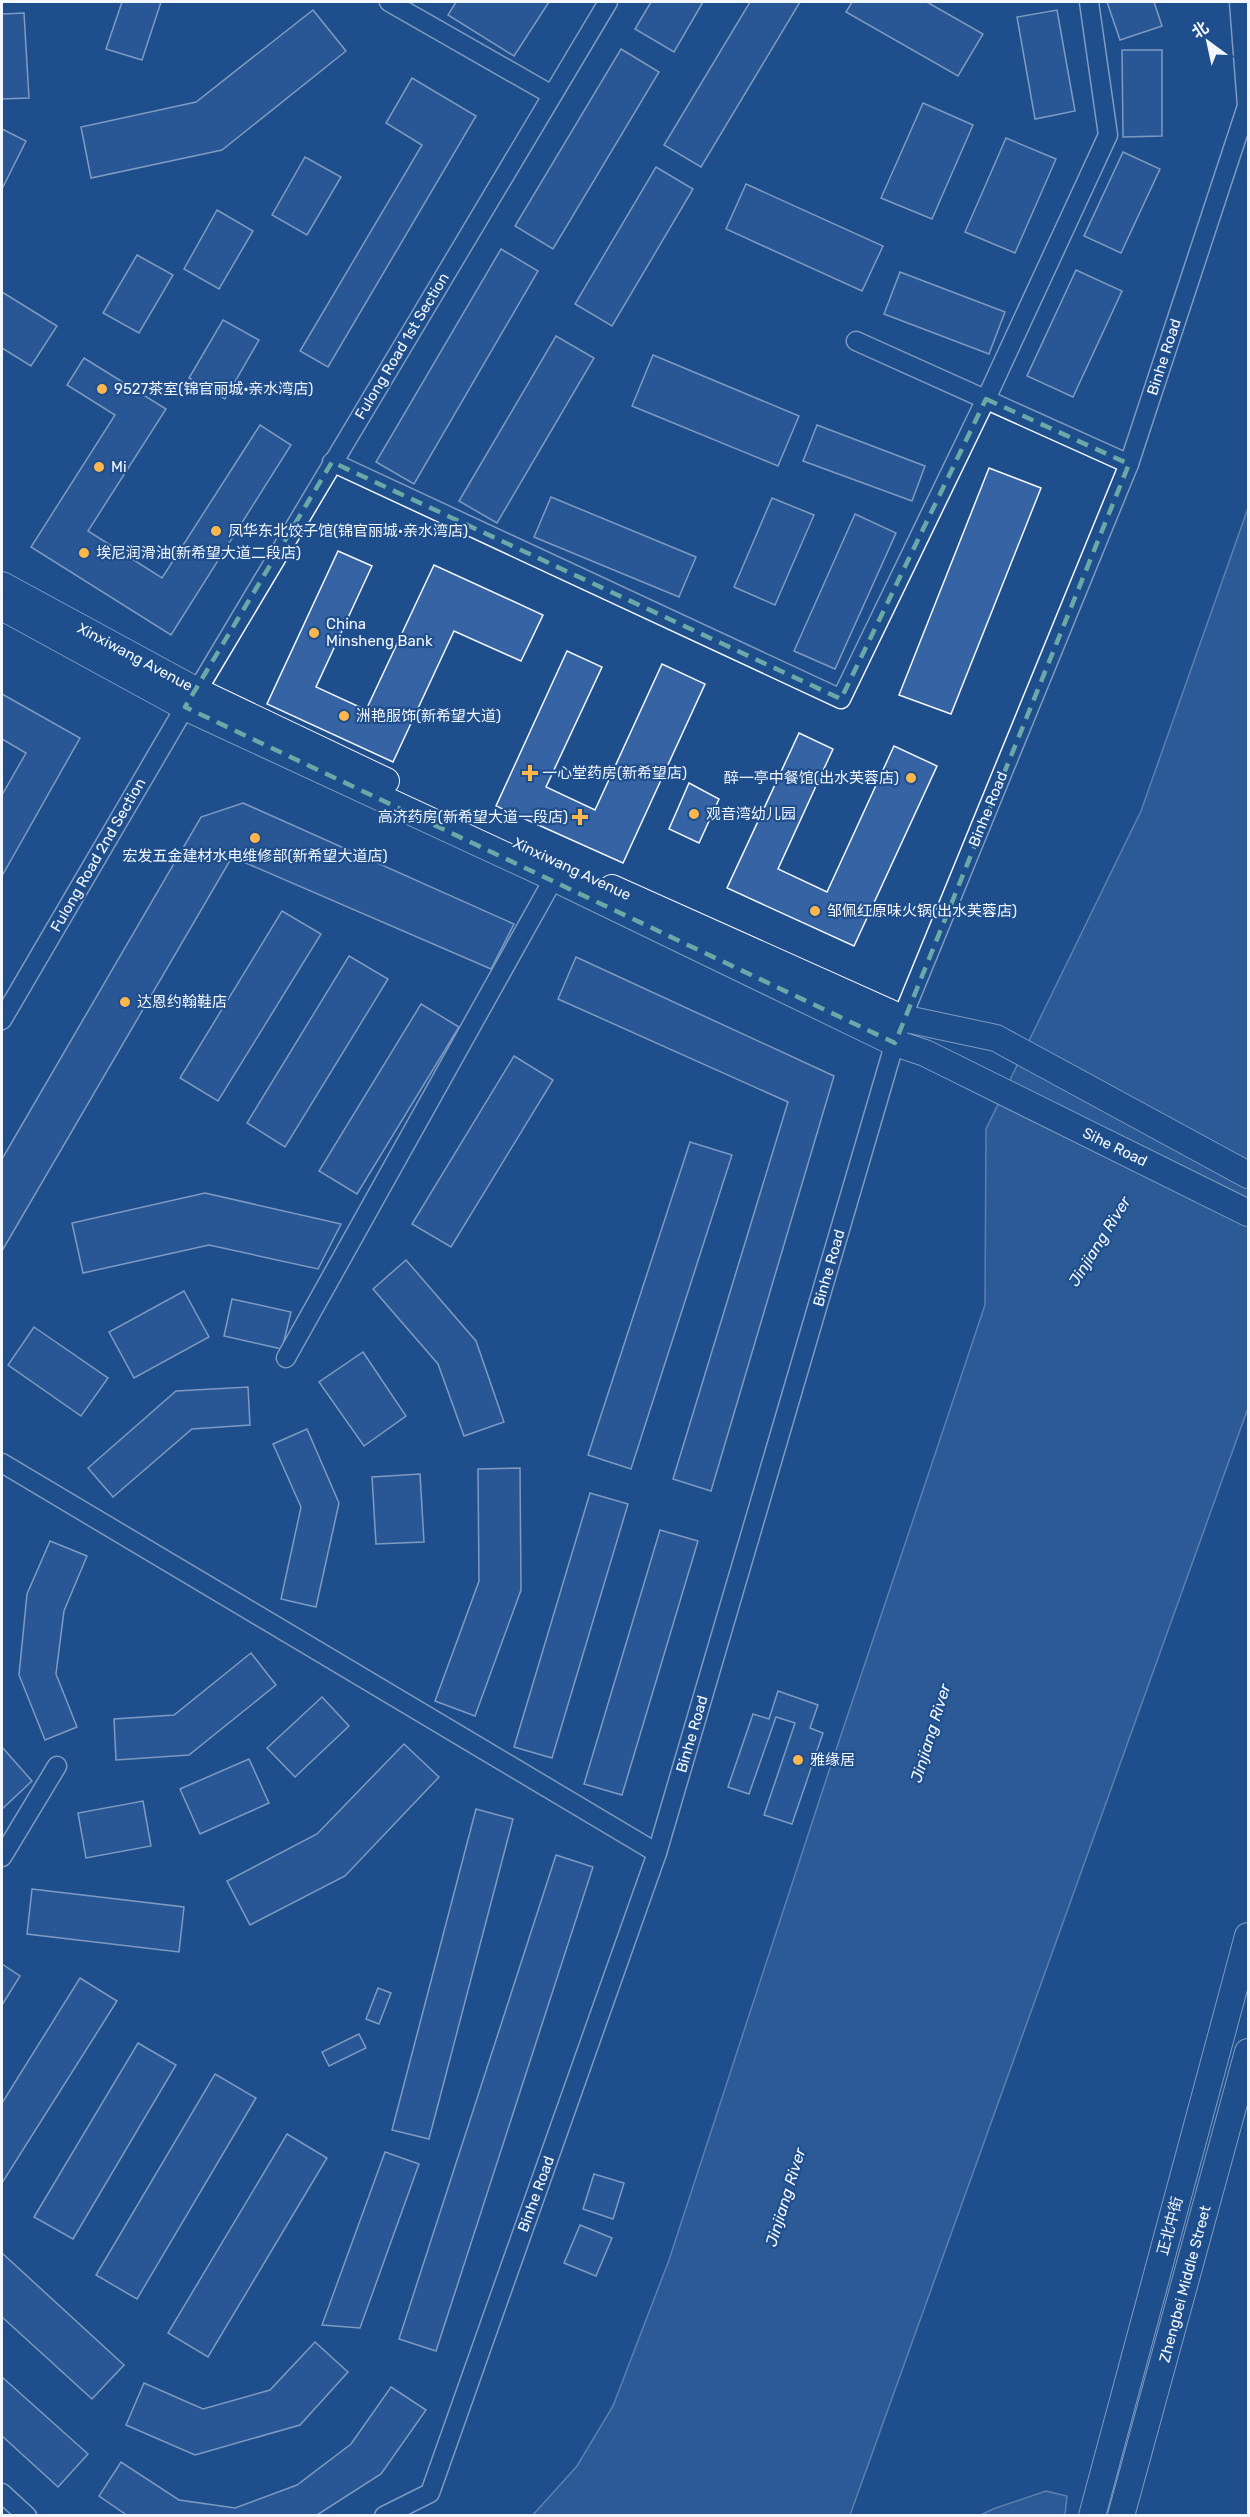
<svg xmlns="http://www.w3.org/2000/svg" width="1250" height="2517" font-family="Rubik,'Noto Sans SC',sans-serif">
	<style>
		.water { fill: #3b69a3; stroke: #a8bbd7; stroke-width: 1.5 }
		.building { fill: #3563a3; stroke: #f2f6ff; stroke-width: 1.5 }
		.lines { fill: none; stroke-linecap: round; stroke-linejoin: round }
		.street-casing { stroke: #f2f6ff; stroke-width: 21 }
		.secondary-casing { stroke: #f2f6ff; stroke-width: 28 }
		.street { stroke: #1f4e8c; stroke-width: 18 }
		.secondary { stroke: #1f4e8c; stroke-width: 26 }
		.marked { fill: none; stroke: #6aa9a8; stroke-width: 4.5; stroke-dasharray: 12 8; stroke-linejoin: round }
		.poi-dot { fill: #ffb74d; stroke: #1f4e8c; stroke-width: 2 }
		.labels { text-anchor: middle; stroke-width: 4.5; stroke-linejoin: round; paint-order: stroke }
		.street-label { font-size: 15px; fill: #f2f6ff; stroke: #1f4e8c }
		.poi-label { font-size: 15px; fill: #f2f6ff; stroke: #1f4e8c; text-anchor: start }
		.water-label { font-size: 16px; font-style: italic; fill: #f2f6ff; stroke: #1f4e8c }
	</style>
	<rect width="100%" height="100%" fill="#1f4e8c"/>
	<!-- water -->
	<g class="water">
		<path d="M1248,508V1408L850,2515L532,2516L577,2466L613,2406L669,2260L826,1780L985,1305L986,1129L1141,811Z"/>
		<path d="M1046,2491L1067,2496L1065,2515H981L993,2509Z"/>
	</g>
	<!-- building -->
	<g class="building">
		<path d="M122,2H161L142,60L106,49Z"/>
		<path d="M456,2H549L514,56L448,15Z"/>
		<path d="M651,2H703L674,52L635,29Z"/>
		<path d="M750,2H800L701,167L664,145Z"/>
		<path d="M852,2H927L983,34L958,76L846,12Z"/>
		<path d="M1107,2H1154L1162,26L1120,40Z"/>
		<path d="M313,10L346,51L222,150L91,178L81,127L196,102Z"/>
		<path d="M1057,10L1075,111L1035,119L1017,17Z"/>
		<path d="M24,13L29,98L2,99V14Z"/>
		<path d="M621,49L659,72L553,249L515,226Z"/>
		<path d="M1122,50H1162V136L1123,137Z"/>
		<path d="M412,78L476,116L328,367L300,351L422,145L386,123Z"/>
		<path d="M923,103L973,125L932,219L881,198Z"/>
		<path d="M2,129L26,141L2,189Z"/>
		<path d="M1006,138L1056,159L1015,253L965,232Z"/>
		<path d="M1123,152L1160,169L1121,253L1084,236Z"/>
		<path d="M305,157L341,177L307,235L272,215Z"/>
		<path d="M656,167L693,189L612,326L575,304Z"/>
		<path d="M746,184L883,246L862,291L726,229Z"/>
		<path d="M217,210L253,231L219,289L184,269Z"/>
		<path d="M501,249L538,271L414,484L376,462Z"/>
		<path d="M137,255L173,275L139,333L103,313Z"/>
		<path d="M1076,270L1122,291L1073,397L1027,376Z"/>
		<path d="M900,272L1005,312L989,354L884,314Z"/>
		<path d="M2,292L57,326L31,366L2,348Z"/>
		<path d="M223,320L259,340L225,399L189,378Z"/>
		<path d="M556,336L594,358L497,523L459,501Z"/>
		<path d="M653,355L799,416L778,466L632,406Z"/>
		<path d="M84,358L166,409L88,531L162,578L260,425L291,445L171,635L31,547L115,415L67,385Z"/>
		<path d="M817,425L925,466L912,501L803,461Z"/>
		<path d="M989,468L1041,488L951,714L899,695Z"/>
		<path d="M551,497L696,557L679,597L534,537Z"/>
		<path d="M772,498L814,515L775,605L734,587Z"/>
		<path d="M855,514L896,533L835,669L794,651Z"/>
		<path d="M338,551L372,566L316,687L366,710L434,565L543,615L521,661L454,631L393,762L267,704Z"/>
		<path d="M567,651L602,667L546,787L595,810L662,664L705,684L623,863L496,806Z"/>
		<path d="M2,694L80,738L2,876V795L26,753L2,739Z"/>
		<path d="M799,733L833,749L778,869L827,892L894,746L937,766L854,946L727,888Z"/>
		<path d="M689,783L719,799L699,843L669,829Z"/>
		<path d="M243,803L514,924L491,969L232,857L2,1251V1159L201,817Z"/>
		<path d="M282,911L321,934L218,1101L180,1078Z"/>
		<path d="M349,956L388,979L285,1147L247,1123Z"/>
		<path d="M576,957L834,1076L711,1491L673,1479L788,1102L558,999Z"/>
		<path d="M421,1004L459,1027L357,1194L319,1171Z"/>
		<path d="M514,1056L553,1080L451,1247L412,1224Z"/>
		<path d="M690,1142L732,1155L631,1469L588,1455Z"/>
		<path d="M205,1193L341,1224L318,1269L209,1245L83,1273L72,1223Z"/>
		<path d="M406,1260L476,1341L504,1422L464,1436L438,1364L373,1289Z"/>
		<path d="M184,1291L209,1337L134,1378L109,1332Z"/>
		<path d="M232,1299L291,1312L282,1349L224,1336Z"/>
		<path d="M34,1327L108,1378L81,1416L8,1365Z"/>
		<path d="M363,1352L406,1416L364,1446L319,1382Z"/>
		<path d="M248,1387L250,1425L192,1429L113,1497L88,1468L176,1391Z"/>
		<path d="M307,1429L339,1503L316,1607L281,1599L301,1507L273,1444Z"/>
		<path d="M520,1468L521,1590L475,1716L435,1701L479,1581L478,1469Z"/>
		<path d="M420,1474L424,1542L376,1544L372,1477Z"/>
		<path d="M590,1493L628,1504L552,1758L514,1747Z"/>
		<path d="M660,1530L698,1541L622,1795L584,1784Z"/>
		<path d="M50,1541L87,1556L64,1611L56,1674L77,1727L45,1740L19,1675L27,1594Z"/>
		<path d="M251,1653L276,1685L189,1755L116,1760L114,1719L174,1715Z"/>
		<path d="M778,1691L818,1705L810,1728L823,1733L792,1824L764,1815L795,1723L776,1717L749,1794L728,1787L753,1714L769,1719Z"/>
		<path d="M322,1697L349,1726L295,1777L267,1748Z"/>
		<path d="M404,1744L439,1777L345,1876L250,1925L227,1881L317,1834Z"/>
		<path d="M2,1747L32,1781L2,1809Z"/>
		<path d="M249,1759L269,1803L200,1834L180,1789Z"/>
		<path d="M143,1801L151,1846L86,1858L78,1813Z"/>
		<path d="M476,1809L513,1819L429,2139L392,2130Z"/>
		<path d="M556,1855L593,1867L436,2351L399,2339Z"/>
		<path d="M32,1889L184,1907L179,1952L27,1934Z"/>
		<path d="M2,1964L20,1976L2,2005Z"/>
		<path d="M80,1978L117,2001L2,2183V2103Z"/>
		<path d="M378,1988L391,1993L379,2024L366,2019Z"/>
		<path d="M359,2034L366,2048L329,2066L322,2052Z"/>
		<path d="M138,2043L176,2065L73,2239L34,2217Z"/>
		<path d="M215,2074L256,2098L137,2299L96,2275Z"/>
		<path d="M287,2134L327,2158L208,2357L168,2333Z"/>
		<path d="M385,2152L419,2164L360,2328L322,2325Z"/>
		<path d="M594,2174L624,2183L613,2219L583,2209Z"/>
		<path d="M580,2225L612,2238L596,2276L564,2263Z"/>
		<path d="M2,2253L124,2365L92,2399L2,2317Z"/>
		<path d="M315,2342L348,2372L300,2425L195,2455L126,2425L144,2383L203,2409L270,2390Z"/>
		<path d="M2,2377L88,2454L58,2487L2,2436Z"/>
		<path d="M391,2387L426,2410L381,2474L317,2515L128,2516L99,2496L121,2462L179,2500L235,2508L297,2485L351,2444Z"/>
	</g>
	<g class="lines">
		<defs>
			<g id="street">
				<path d="M389,2L552,95"/>
				<path d="M856,341L1129,464"/>
				<path d="M332,462L841,699L986,399L1108,135L1089,2"/>
				<path d="M2,1020L185,707L197,691L608,2"/>
				<path d="M286,1358L554,878"/>
				<path d="M2,1463L657,1853"/>
				<path d="M2,1857L57,1766"/>
				<path d="M2,2493L27,2516"/>
				<path d="M384,2516L430,2493L657,1853L902,1018L1129,464L1247,106L1239,2"/>
			</g>
			<g id="secondary">
				<path d="M2,585L197,691L386,781"/>
				<path d="M2,607L185,707L554,878L895,1043L925,1053L1248,1213"/>
				<path d="M612,888L902,1018L996,1038L1248,1175"/>
				<path d="M1092,2516L1248,1936"/>
				<path d="M1121,2516L1248,2052"/>
			</g>
		</defs>
		<!-- street casing -->
		<use href="#street" class="street-casing"/>
		<!-- secondary casing -->
		<use href="#secondary" class="secondary-casing"/>
		<!-- street -->
		<use href="#street" class="street"/>
		<!-- secondary -->
		<use href="#secondary" class="secondary"/>
	</g>
	<!-- marked area -->
	<path d="M0 0H1250V2517H0ZM986,399L1129,464L895,1043L185,707L332,462L841,699Z" fill="#1f4e8c" fill-opacity=".55" fill-rule="evenodd"/>
	<path class="marked" d="M986,399L1129,464L895,1043L185,707L332,462L841,699Z"/>
	<!-- markers -->
	<g class="poi-dot">
		<circle cx="102" cy="389" r="6"/>
		<circle cx="99" cy="467" r="6"/>
		<circle cx="216" cy="531" r="6"/>
		<circle cx="84" cy="553" r="6"/>
		<circle cx="314" cy="633" r="6"/>
		<circle cx="344" cy="716" r="6"/>
		<path d="M527 764h6v6h6v6h-6v6h-6v-6h-6v-6h6z"/>
		<circle cx="911" cy="778" r="6"/>
		<circle cx="694" cy="814" r="6"/>
		<path d="M577 808h6v6h6v6h-6v6h-6v-6h-6v-6h6z"/>
		<circle cx="255" cy="838" r="6"/>
		<circle cx="815" cy="911" r="6"/>
		<circle cx="125" cy="1002" r="6"/>
		<circle cx="798" cy="1760" r="6"/>
	</g>
	<g class="labels">
		<!-- street labels -->
		<g class="street-label">
			<text transform="translate(402 346) rotate(-59)" y="5">Fulong Road 1st Section</text>
			<text transform="translate(1164 357) rotate(-72)" y="5">Binhe Road</text>
			<text transform="translate(135 657) rotate(28)" y="5">Xinxiwang Avenue</text>
			<text transform="translate(988 809) rotate(-68)" y="5">Binhe Road</text>
			<text transform="translate(98 855) rotate(-60)" y="5">Fulong Road 2nd Section</text>
			<text transform="translate(572 869) rotate(25)" y="5">Xinxiwang Avenue</text>
			<text transform="translate(1115 1147) rotate(26)" y="5">Sihe Road</text>
			<text transform="translate(829 1268) rotate(-74)" y="5">Binhe Road</text>
			<text transform="translate(692 1734) rotate(-74)" y="5">Binhe Road</text>
			<text transform="translate(536 2194) rotate(-70)" y="5">Binhe Road</text>
			<text transform="translate(1170 2226) rotate(-75)" y="5">正北中街</text>
			<text transform="translate(1185 2284) rotate(-75)" y="5">Zhengbei Middle Street</text>
		</g>
		<!-- poi labels -->
		<g class="poi-label">
			<text x="114" y="394">9527茶室(锦官丽城·亲水湾店)</text>
			<text x="111" y="472">Mi</text>
			<text x="228" y="536">凤华东北饺子馆(锦官丽城·亲水湾店)</text>
			<text x="96" y="558">埃尼润滑油(新希望大道二段店)</text>
			<text x="326" y="629">China<tspan x="326" dy="17">Minsheng Bank</tspan></text>
			<text x="356" y="721">洲艳服饰(新希望大道)</text>
			<text x="542" y="778">一心堂药房(新希望店)</text>
			<text x="899" y="783" text-anchor="end">醉一亭中餐馆(出水芙蓉店)</text>
			<text x="706" y="819">观音湾幼儿园</text>
			<text x="568" y="822" text-anchor="end">高济药房(新希望大道一段店)</text>
			<text x="255" y="861" text-anchor="middle">宏发五金建材水电维修部(新希望大道店)</text>
			<text x="827" y="916">邹佩红原味火锅(出水芙蓉店)</text>
			<text x="137" y="1007">达恩约翰鞋店</text>
			<text x="810" y="1765">雅缘居</text>
		</g>
		<!-- water labels -->
		<g class="water-label">
			<text transform="translate(1099 1241) rotate(-58)" y="6">Jinjiang River</text>
			<text transform="translate(930 1733) rotate(-73)" y="6">Jinjiang River</text>
			<text transform="translate(785 2197) rotate(-73)" y="6">Jinjiang River</text>
		</g>
	</g>
	<!-- border -->
	<rect width="1250" height="2517" fill="none" stroke="#f2f6ff" stroke-width="6"/>
	<!-- north arrow -->
	<g transform="translate(1208 42) rotate(327)" stroke="#1f4e8c" stroke-width="4.5" paint-order="stroke">
	<path d="M0-4.5L10 22L0 15L-10 22Z" fill="#f2f6ff"/>
	<text y="-9" font-size="16" font-weight="bold" text-anchor="middle" fill="#f2f6ff">北</text>
	</g>
</svg>
